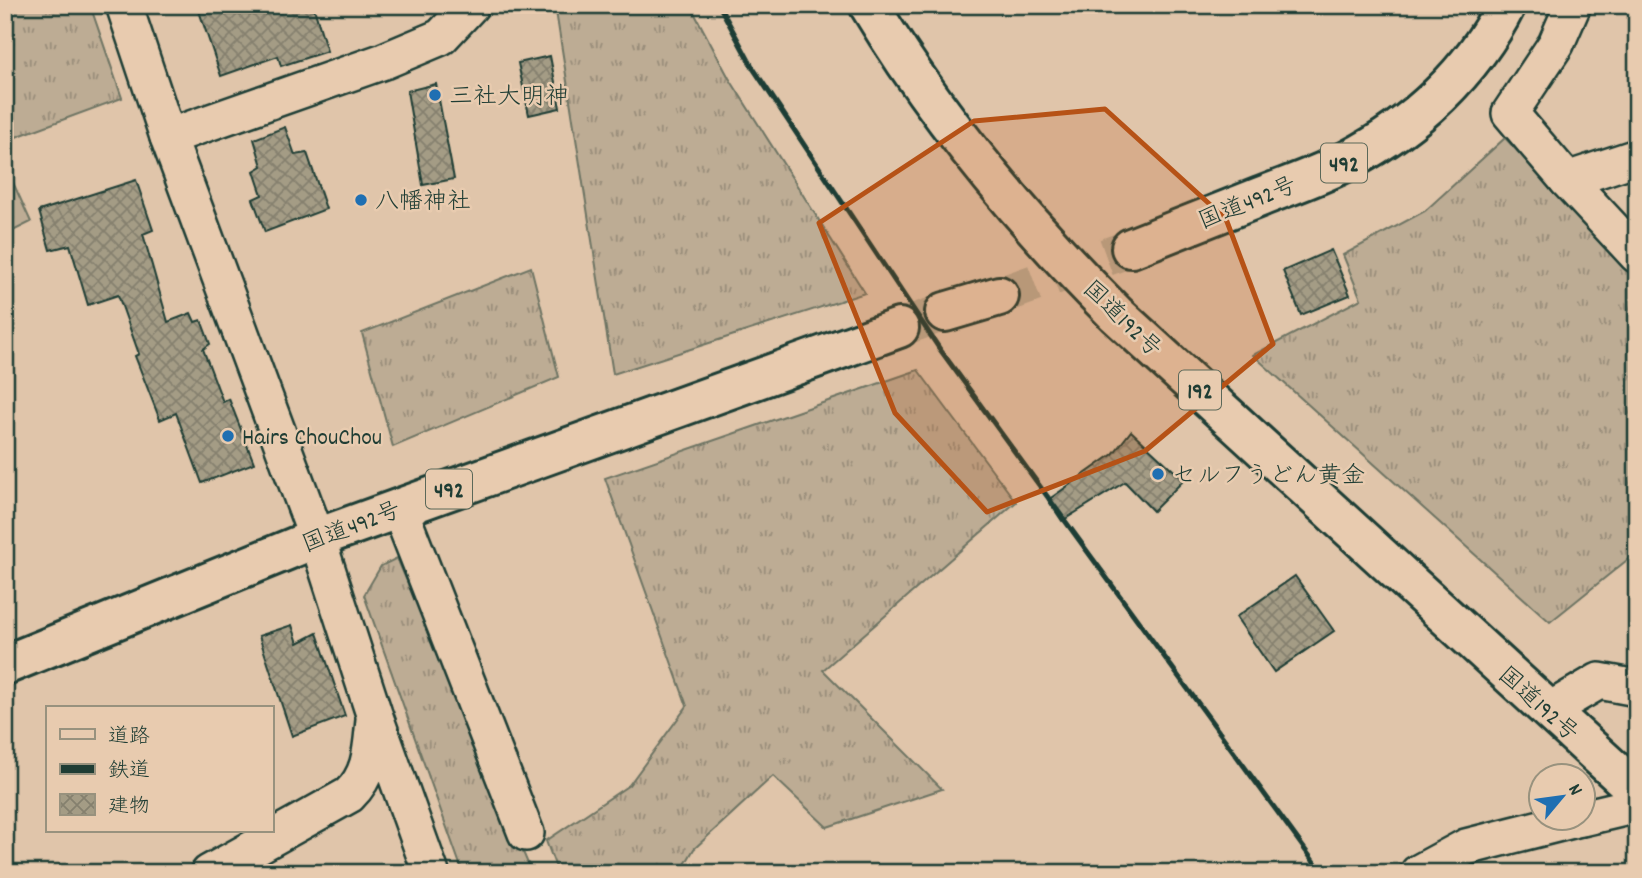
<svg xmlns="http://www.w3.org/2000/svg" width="1642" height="878" font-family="Dekko,'Klee One',sans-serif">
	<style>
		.grass { fill: url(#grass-tufts); stroke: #6e7464; stroke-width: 2 }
		.building { fill: url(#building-cross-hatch); stroke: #1f3d34; stroke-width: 2 }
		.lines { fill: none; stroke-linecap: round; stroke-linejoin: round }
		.highway-tunnel { stroke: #b9aa92; stroke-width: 38; stroke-dasharray: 38 19; stroke-linecap: butt }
		.street-casing { stroke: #1f3d34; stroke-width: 40 }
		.highway-casing { stroke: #1f3d34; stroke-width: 44 }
		.street { stroke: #e8cbaf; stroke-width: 35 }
		.highway { stroke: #e8cbaf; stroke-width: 38 }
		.rail { stroke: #1f3d34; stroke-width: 5 }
		.marked { fill: #b65216; fill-opacity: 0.2; stroke: #b65216; stroke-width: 5; stroke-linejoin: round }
		.poi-dot { fill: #1f6fb2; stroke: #e8cbaf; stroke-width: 2.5 }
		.labels { text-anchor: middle; stroke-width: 5; stroke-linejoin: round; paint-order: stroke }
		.shield { fill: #e8cbaf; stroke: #5b6859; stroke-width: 2 }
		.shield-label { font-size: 23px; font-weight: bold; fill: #1f3d34 }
		.poi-label { font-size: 24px; fill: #1f3d34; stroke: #e8cbaf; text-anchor: start }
		.street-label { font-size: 24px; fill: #1f3d34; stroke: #e8cbaf }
	</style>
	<defs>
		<pattern id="grass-tufts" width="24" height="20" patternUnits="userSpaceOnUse" patternTransform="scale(1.75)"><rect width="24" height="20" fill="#bdac94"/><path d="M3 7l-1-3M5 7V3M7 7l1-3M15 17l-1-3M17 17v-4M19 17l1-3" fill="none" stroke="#998d7a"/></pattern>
		<pattern id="building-cross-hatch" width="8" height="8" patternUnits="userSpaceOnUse" patternTransform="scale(1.75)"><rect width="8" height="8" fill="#a49c85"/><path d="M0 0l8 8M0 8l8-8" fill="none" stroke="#85806e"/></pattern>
	</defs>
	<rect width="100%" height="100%" fill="#e0c5aa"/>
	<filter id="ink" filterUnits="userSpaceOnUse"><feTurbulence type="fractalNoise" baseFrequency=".0143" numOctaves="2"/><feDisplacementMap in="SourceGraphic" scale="14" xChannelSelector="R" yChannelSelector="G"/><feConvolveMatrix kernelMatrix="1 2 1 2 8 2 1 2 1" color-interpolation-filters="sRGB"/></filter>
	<g filter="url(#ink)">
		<!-- grass -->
		<g class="grass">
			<path d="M5,5H90L122,98L5,141Z"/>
			<path d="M555,5H690L729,78L865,293L613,374Z"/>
			<path d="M1505,138L1637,279V552L1550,622L1253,355L1361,299L1343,255L1425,211Z"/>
			<path d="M5,165L31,222L5,235Z"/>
			<path d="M531,267L559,377L393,447L362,333Z"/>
			<path d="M918,370L1016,502L823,670L942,789L827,827L773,776L694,849L680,873H558L546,841L629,785L687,706L605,478Z"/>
			<path d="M397,558L532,873H463L364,595L381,566Z"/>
		</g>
		<!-- building -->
		<g class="building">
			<path d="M197,5H313L327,51L281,66L278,56L221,76Z"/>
			<path d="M550,56L560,108L529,115L518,63Z"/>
			<path d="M436,84L454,179L423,185L407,91Z"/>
			<path d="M285,127L295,155L307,153L326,209L265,232L253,199L262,195L254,171L262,166L254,139Z"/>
			<path d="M136,180L153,230L143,234L168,322L191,313L195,322L201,320L210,344L203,349L223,402L229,399L254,463L202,483L176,413L160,420L135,356L139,354L118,295L88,305L70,245L50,250L39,211Z"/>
			<path d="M1331,250L1350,295L1301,315L1283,271Z"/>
			<path d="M1131,431L1184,480L1153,511L1125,482L1062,521L1048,500L1113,454Z"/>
			<path d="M1295,576L1334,631L1274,672L1236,617Z"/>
			<path d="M292,625L298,643L317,633L345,716L292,736L259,636Z"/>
		</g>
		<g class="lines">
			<!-- highway-tunnel -->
			<g class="highway-tunnel">
				<path d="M999,296L1131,248"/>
				<path d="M899,328L945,312"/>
			</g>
			<defs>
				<g id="street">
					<path d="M124,5L168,137L317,538L374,714L431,873"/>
					<path d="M1573,5L1556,44L1510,113L1567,180L1637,255"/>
					<path d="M168,137L384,61L441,37L471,5"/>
					<path d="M1567,180L1637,157"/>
					<path d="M399,508L526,833"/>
					<path d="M1548,711L1599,681L1637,688"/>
					<path d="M1582,818L1637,805"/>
					<path d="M209,873L349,795C371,774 371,749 374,720"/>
					<path d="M1418,873L1466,847L1580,818"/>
				</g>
				<g id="highway">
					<path d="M869,5C937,118 1023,221 1116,314L1637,791"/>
					<path d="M1131,248C1174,231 1217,214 1260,197C1290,185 1321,175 1349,160C1415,125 1472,73 1506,5"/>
					<path d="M945,312L999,296"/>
					<path d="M5,665L317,538L899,328"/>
				</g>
			</defs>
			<!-- street casing -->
			<use href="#street" class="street-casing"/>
			<!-- highway casing -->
			<use href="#highway" class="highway-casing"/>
			<!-- street -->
			<use href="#street" class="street"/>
			<!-- highway -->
			<use href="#highway" class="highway"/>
			<!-- rail -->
			<path class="rail" d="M719,5L753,68L939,348L1322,873"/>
		</g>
	</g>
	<!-- marked area -->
	<path class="marked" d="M1105,109L1226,219L1273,344L1145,451L987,512L895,413L819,223L974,121Z"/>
	<!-- markers -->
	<g class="poi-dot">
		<circle cx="435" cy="95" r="7"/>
		<circle cx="361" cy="200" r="7"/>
		<circle cx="228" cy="436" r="7"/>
		<circle cx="1158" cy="474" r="7"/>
	</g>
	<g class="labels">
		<!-- shield labels -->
		<g class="shield">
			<rect x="1321" y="143.5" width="46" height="39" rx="5"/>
			<rect x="1179" y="370.5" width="42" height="39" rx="5"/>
			<rect x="426" y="469.5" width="46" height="39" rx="5"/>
		</g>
		<g class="shield-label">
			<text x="1344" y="171">492</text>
			<text x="1200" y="398">192</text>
			<text x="449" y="497">492</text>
		</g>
		<!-- poi labels -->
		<g class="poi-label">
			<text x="449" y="103">三社大明神</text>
			<text x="375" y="208">八幡神社</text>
			<text x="242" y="444">Hairs ChouChou</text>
			<text x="1172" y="482">セルフうどん黄金</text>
		</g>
		<!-- street labels -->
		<g class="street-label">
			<text transform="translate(1247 202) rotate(-22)" y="8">国道492号</text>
			<text transform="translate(1123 318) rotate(44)" y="8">国道192号</text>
			<text transform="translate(351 526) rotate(-21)" y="8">国道492号</text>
			<text transform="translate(1539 703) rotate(42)" y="8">国道192号</text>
		</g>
	</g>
	<!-- margin -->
	<rect width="1642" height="878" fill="none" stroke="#e8cbaf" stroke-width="28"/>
	<rect x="14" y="14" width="1614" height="850" fill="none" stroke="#1f3d34" stroke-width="2.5" filter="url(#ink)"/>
	<!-- legend -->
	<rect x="46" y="706" width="228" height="126" fill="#e8cbaf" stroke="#98927e" stroke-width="2"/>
	<rect x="60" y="729" width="35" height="10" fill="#e8cbaf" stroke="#98927e" stroke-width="2"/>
	<text x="108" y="742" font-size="21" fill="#1f3d34">道路</text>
	<rect x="60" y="764" width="35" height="10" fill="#1f3d34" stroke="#98927e" stroke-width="2"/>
	<text x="108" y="776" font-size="21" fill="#1f3d34">鉄道</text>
	<rect x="60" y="794" width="35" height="21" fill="url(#building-cross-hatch)" stroke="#98927e" stroke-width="2"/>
	<text x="108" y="812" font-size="21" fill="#1f3d34">建物</text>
	<!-- north arrow -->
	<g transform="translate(1562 797) rotate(61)"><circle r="33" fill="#e8cbaf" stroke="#98927e" stroke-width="2"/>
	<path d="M0-5L12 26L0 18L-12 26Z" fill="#1f6fb2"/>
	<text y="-10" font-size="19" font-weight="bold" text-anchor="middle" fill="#1f3d34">N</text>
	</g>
</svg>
